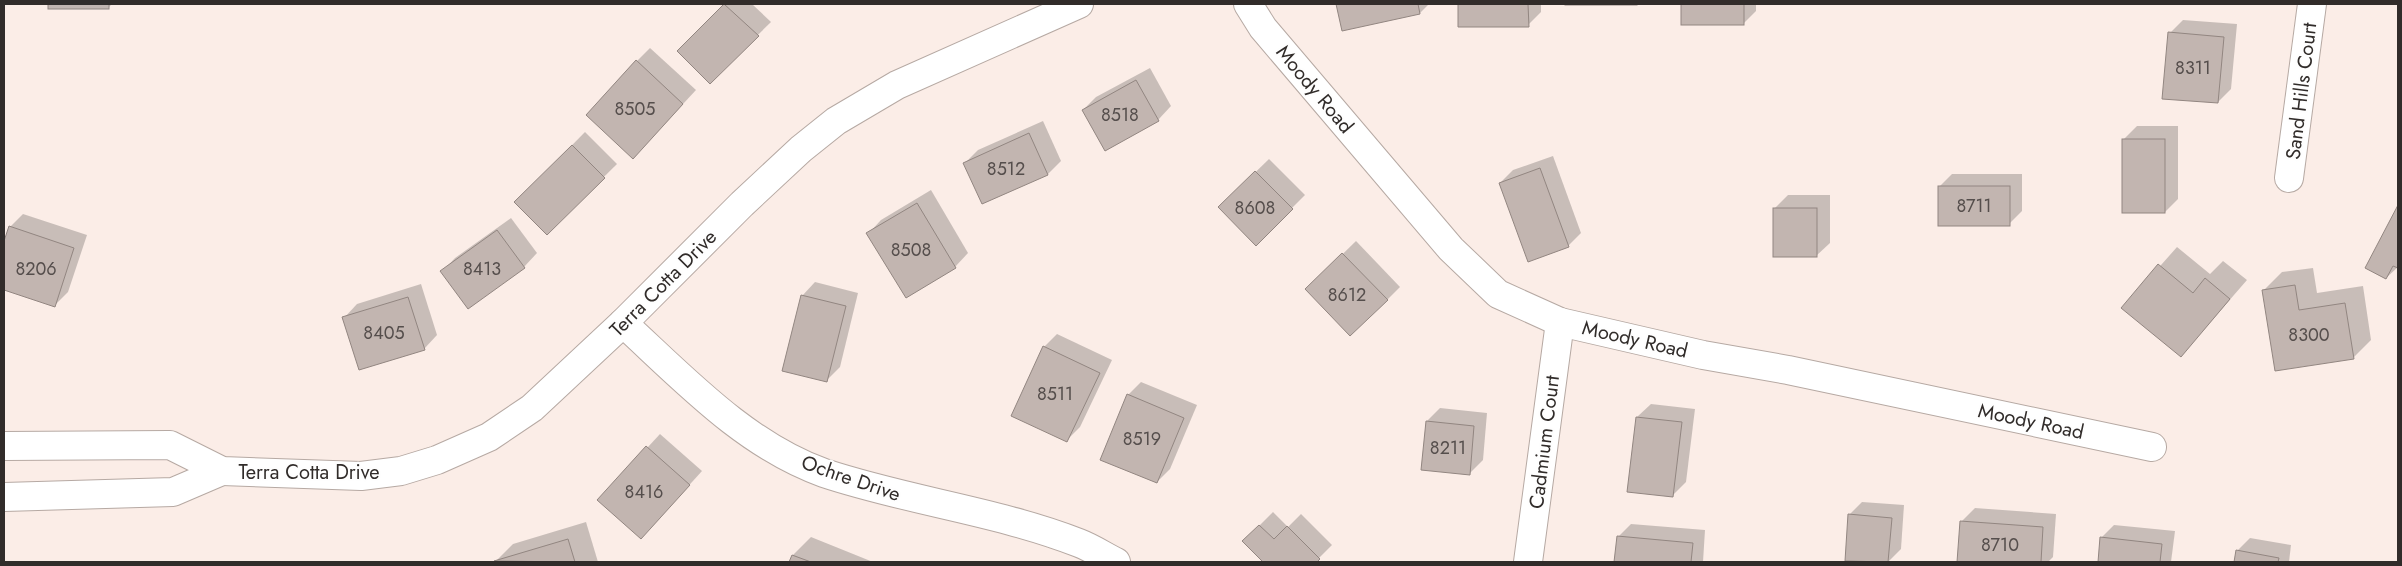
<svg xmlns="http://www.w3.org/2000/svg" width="2402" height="566" font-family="Jost,sans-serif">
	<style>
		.shadow { fill: #0003 }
		.building { fill: #c2b5b0; stroke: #928681 }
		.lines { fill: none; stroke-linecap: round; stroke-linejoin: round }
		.street-casing { stroke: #b6a9a3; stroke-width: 30 }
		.street { stroke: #fff; stroke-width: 28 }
		.labels { text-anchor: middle; stroke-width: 4.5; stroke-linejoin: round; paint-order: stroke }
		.number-label { font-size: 18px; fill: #554e4c }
		.street-label { font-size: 20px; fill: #312c2a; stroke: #fefefe }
	</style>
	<rect width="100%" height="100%" fill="#fbede7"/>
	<!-- shadow -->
	<g class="shadow">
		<path d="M49,4H112L108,8H49Z"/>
		<path d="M726,4H752L771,22L710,82L678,51Z"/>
		<path d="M1337,4H1429L1420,13L1343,29Z"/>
		<path d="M1459,4H1541V12L1528,25L1459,26Z"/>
		<path d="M1682,4H1756V11L1743,24H1682Z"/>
		<path d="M2183,20L2237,24L2231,89L2218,102L2170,33Z"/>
		<path d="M650,48L696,90L646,144L637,61Z"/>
		<path d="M1150,68L1171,106L1158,120L1083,110L1096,97Z"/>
		<path d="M1043,121L1061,161L1048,174L965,163L978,150Z"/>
		<path d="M2137,126H2178V199L2165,212L2123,140Z"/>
		<path d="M585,132L617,164L547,233L516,202Z"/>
		<path d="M1553,156L1581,233L1568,246L1500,183L1513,170Z"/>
		<path d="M1269,159L1305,195L1256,244L1233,194Z"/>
		<path d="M1952,174H2022V211L2009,224L1939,187Z"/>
		<path d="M931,190L968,253L955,267L906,296L868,234L881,220Z"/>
		<path d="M1788,195H1830V243L1816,256L1775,208Z"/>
		<path d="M2398,208V267L2386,278L2366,268Z"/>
		<path d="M23,214L87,235L68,292L55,305L4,288V245L10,227Z"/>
		<path d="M511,218L537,253L524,267L468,307L442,272L455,258Z"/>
		<path d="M1356,241L1400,287L1387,300L1307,289Z"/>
		<path d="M2177,247L2210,274L2223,261L2247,280L2181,356L2123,308Z"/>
		<path d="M2313,268L2317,293L2363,286L2371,340L2353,358L2264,290L2282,272Z"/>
		<path d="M815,282L858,293L840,367L826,381L802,296Z"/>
		<path d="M421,284L437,335L424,349L344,318L357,304Z"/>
		<path d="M1057,334L1112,360L1080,427L1067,440L1044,347Z"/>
		<path d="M1141,382L1197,405L1170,469L1157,482L1128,395Z"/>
		<path d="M1651,404L1695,409L1686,482L1673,495L1637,417Z"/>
		<path d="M1440,408L1487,413L1483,460L1469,474L1427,421Z"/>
		<path d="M660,434L702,471L654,524L599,500Z"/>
		<path d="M1862,502L1904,505L1901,549L1888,562L1846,560L1849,515Z"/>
		<path d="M1975,508L2056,514L2053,557L2048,562H1958L1962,521Z"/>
		<path d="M1273,512L1288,527L1301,514L1332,545L1315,562H1265L1244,541Z"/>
		<path d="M586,522L598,562H495L513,544Z"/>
		<path d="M1631,524L1705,530L1703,562H1616L1618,537Z"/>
		<path d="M2114,525L2175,531L2171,562H2099L2101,538Z"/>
		<path d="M811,537L873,562H790L793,555Z"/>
		<path d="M2250,538L2291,545L2289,562H2235L2237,551Z"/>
	</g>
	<!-- building -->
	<g class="building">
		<rect x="48" y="4" width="61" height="5"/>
		<path d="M724,4L759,36L710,84L677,51Z"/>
		<path d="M1336,4H1418L1420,14L1342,31Z"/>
		<path d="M1458,4H1528L1529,27H1458Z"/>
		<rect x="1565" y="4" width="72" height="1"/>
		<rect x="1681" y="4" width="63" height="21"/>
		<path d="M2168,32L2224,37L2218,103L2162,99Z"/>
		<path d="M636,60L683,104L633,159L586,115Z"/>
		<path d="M1136,80L1159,121L1105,151L1082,110Z"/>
		<path d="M1029,133L1048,175L982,204L963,163Z"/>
		<rect x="2122" y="139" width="43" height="74"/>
		<path d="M572,145L605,178L547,235L514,202Z"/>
		<path d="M1540,168L1569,247L1528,262L1499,183Z"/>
		<path d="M1255,171L1293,209L1256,246L1218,207Z"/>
		<rect x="1938" y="186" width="72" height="40"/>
		<path d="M917,203L956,268L906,298L866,233Z"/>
		<path d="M2398,205V268L2393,266L2386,279L2365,268Z"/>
		<rect x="1773" y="208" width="44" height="49"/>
		<path d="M9,226L74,248L55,307L4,290V241Z"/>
		<path d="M497,230L525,268L468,309L440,271Z"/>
		<path d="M1342,253L1388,300L1350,336L1305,289Z"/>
		<path d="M2158,264L2193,293L2205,278L2230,299L2181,357L2121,308Z"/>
		<path d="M2295,285L2299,310L2345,303L2354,359L2275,371L2262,290Z"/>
		<path d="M801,295L846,306L827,382L782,371Z"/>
		<path d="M408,297L425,350L359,370L342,317Z"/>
		<path d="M1043,346L1100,373L1067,442L1011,416Z"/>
		<path d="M1127,394L1184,418L1157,483L1100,460Z"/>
		<path d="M1636,417L1682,422L1673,497L1627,492Z"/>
		<path d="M1426,421L1474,426L1470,475L1421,470Z"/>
		<path d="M646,446L690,485L641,539L597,500Z"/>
		<path d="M1848,514L1892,518L1888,562L1845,561Z"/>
		<path d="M1960,521L2043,527L2041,562H1957Z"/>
		<path d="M1259,525L1274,539L1287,526L1320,559L1317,562H1263L1242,541Z"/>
		<path d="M1617,536L1693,543L1691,562H1614Z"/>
		<path d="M2100,537L2162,544L2160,562H2098Z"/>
		<path d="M568,539L575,562L494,561Z"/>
		<path d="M2236,550L2279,558L2278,562H2234Z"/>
		<path d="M792,555L811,562H789Z"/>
	</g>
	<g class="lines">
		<defs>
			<g id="street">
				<path d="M1248,4L1263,28L1451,249L1498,294L1560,322L1703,355L1788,370L2152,447"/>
				<path d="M2289,178L2312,4"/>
				<path d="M623,323C683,378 745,445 824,473C908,501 997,511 1079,543C1092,548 1104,556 1116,562"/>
				<path d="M4,446L170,445L222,471L361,476L401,471L437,460L489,437L532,408L623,323L742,204L801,149L836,121L897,85L1079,4"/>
				<path d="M4,497L173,492L222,471"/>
				<path d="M1528,562L1560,322"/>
			</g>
		</defs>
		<!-- street casing -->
		<use href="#street" class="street-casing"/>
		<!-- street -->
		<use href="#street" class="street"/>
	</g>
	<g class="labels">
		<!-- number labels -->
		<g class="number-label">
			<text x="2193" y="74">8311</text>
			<text x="635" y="115">8505</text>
			<text x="1120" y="121">8518</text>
			<text x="1006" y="175">8512</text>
			<text x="1974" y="212">8711</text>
			<text x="1255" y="214">8608</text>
			<text x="911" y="256">8508</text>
			<text x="36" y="275">8206</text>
			<text x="482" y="275">8413</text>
			<text x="1347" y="301">8612</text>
			<text x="384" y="339">8405</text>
			<text x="2309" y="341">8300</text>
			<text x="1055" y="400">8511</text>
			<text x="1142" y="445">8519</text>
			<text x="1448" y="454">8211</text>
			<text x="644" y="498">8416</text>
			<text x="2000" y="551">8710</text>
		</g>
		<!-- street labels -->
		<g class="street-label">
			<text transform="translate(1315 89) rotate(50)" y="7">Moody Road</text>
			<text transform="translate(2301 91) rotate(-83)" y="7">Sand Hills Court</text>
			<text transform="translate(663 283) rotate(-45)" y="7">Terra Cotta Drive</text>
			<text transform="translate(1635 339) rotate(13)" y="7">Moody Road</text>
			<text transform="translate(2031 421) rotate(12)" y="7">Moody Road</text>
			<text transform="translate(1544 442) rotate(-83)" y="7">Cadmium Court</text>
			<text x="309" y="479">Terra Cotta Drive</text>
			<text transform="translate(851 478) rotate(19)" y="7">Ochre Drive</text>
		</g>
	</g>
	<!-- border -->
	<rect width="2402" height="566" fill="none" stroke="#312c2a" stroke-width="10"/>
</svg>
